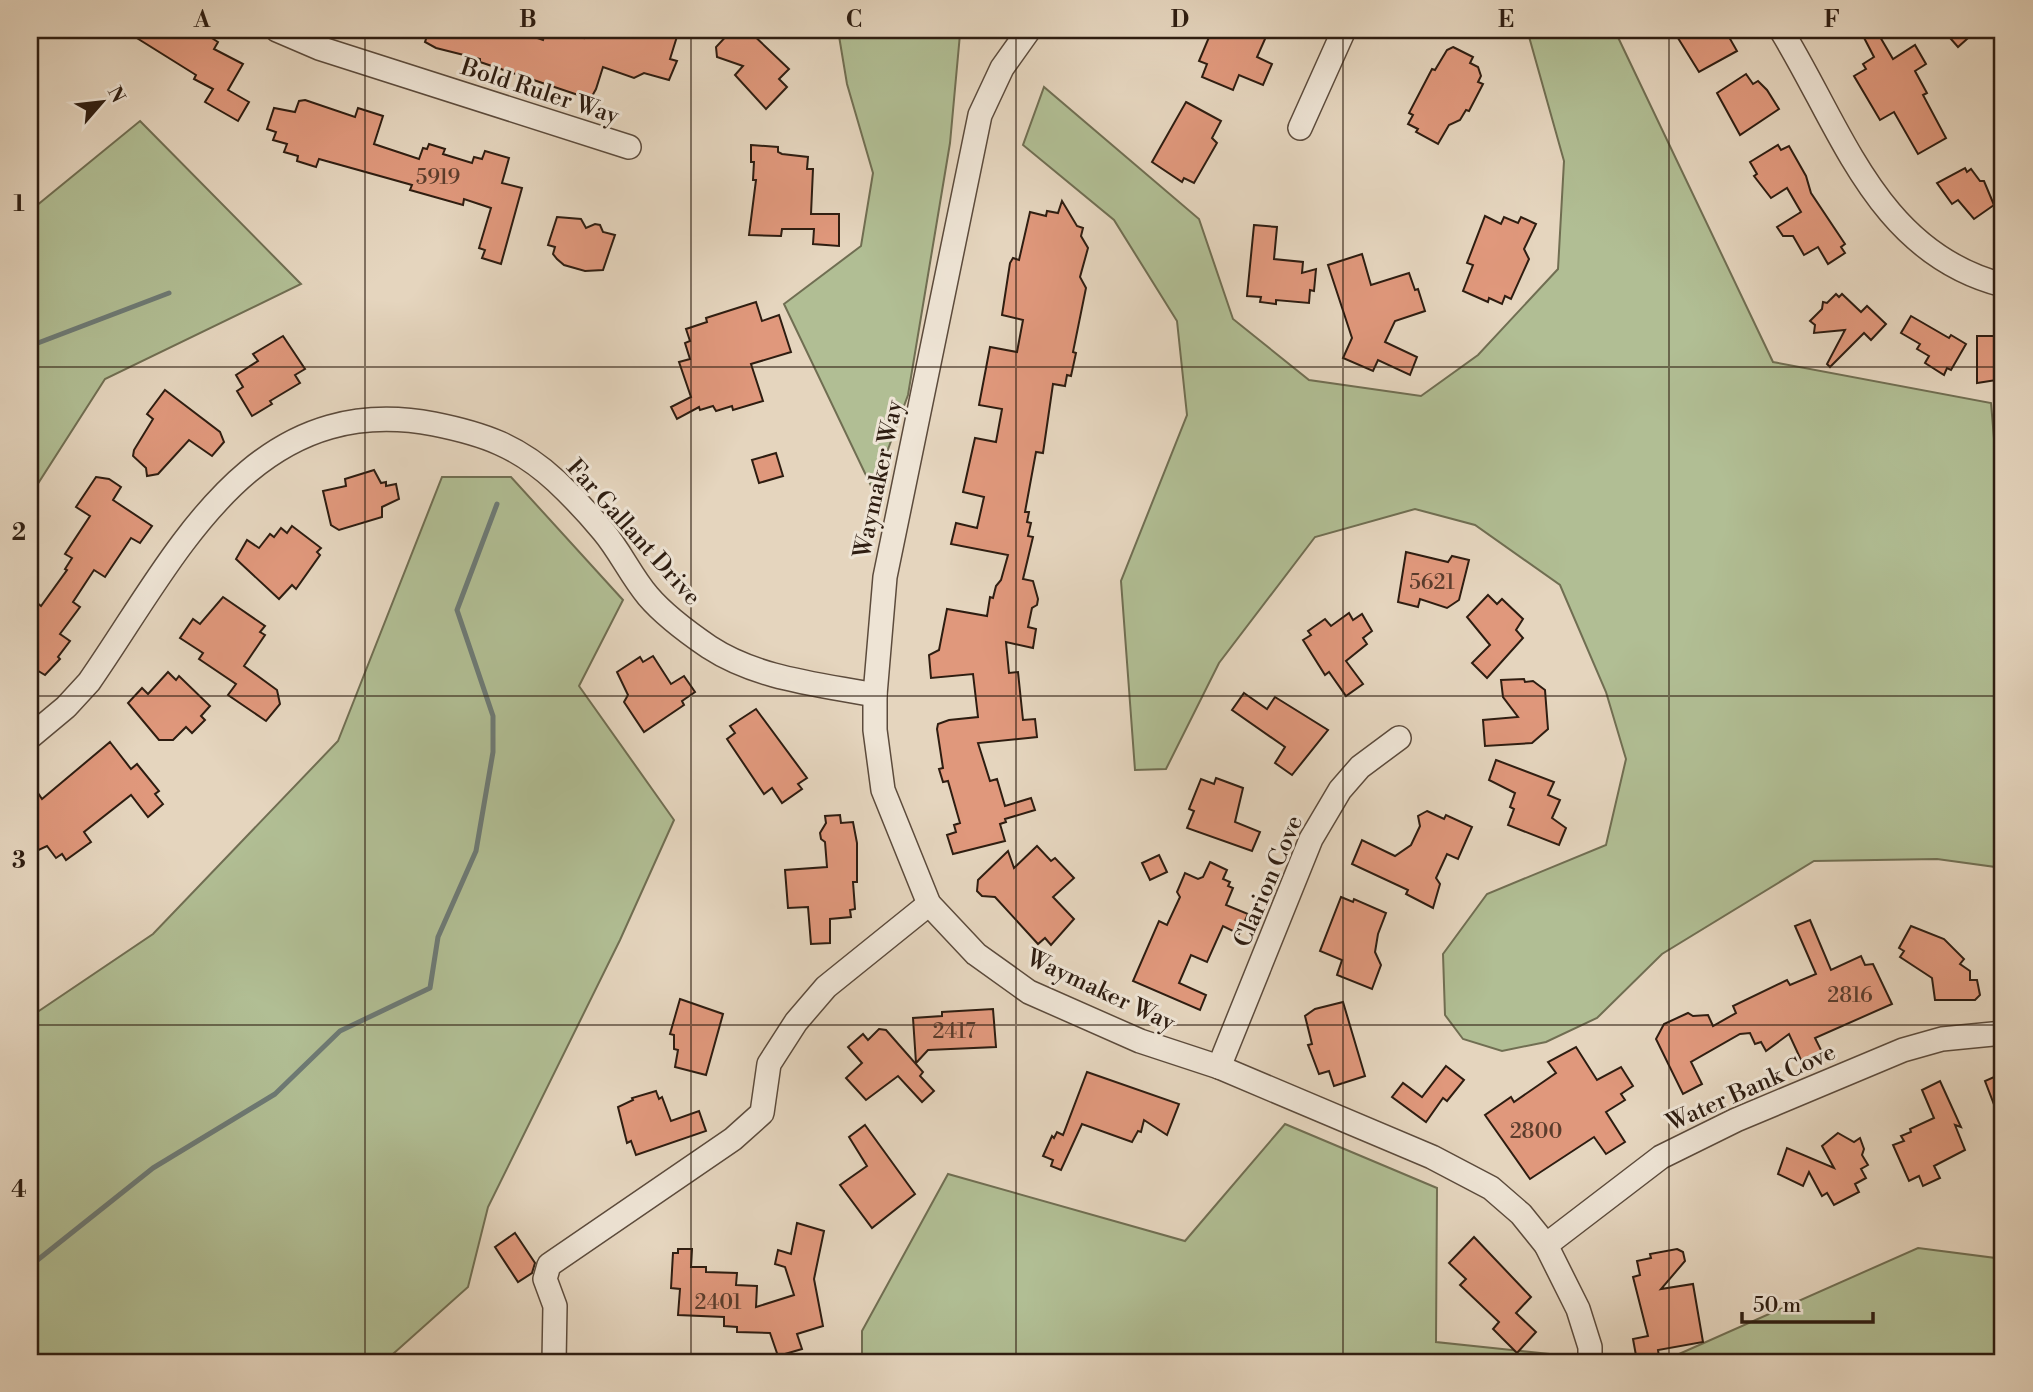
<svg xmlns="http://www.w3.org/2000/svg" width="2033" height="1392" font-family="'Libre Bodoni',serif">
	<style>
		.green { fill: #b1be94; stroke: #706e52; stroke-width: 2 }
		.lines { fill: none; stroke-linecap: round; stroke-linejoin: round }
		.stream { stroke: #6d7a75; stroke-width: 5 }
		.building { fill: #e0987c; stroke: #2e1d11; stroke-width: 2 }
		.minor-casing { stroke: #5c4b3c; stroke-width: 26 }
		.minor { stroke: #eee4d5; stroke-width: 23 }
		.grid { fill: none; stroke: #2e1d11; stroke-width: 2; stroke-opacity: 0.55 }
		.labels { text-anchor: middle; stroke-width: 6; stroke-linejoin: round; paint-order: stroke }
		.number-label { font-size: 21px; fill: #5a3c2c }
		.street-label { font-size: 24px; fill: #2e1d11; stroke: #eee4d5 }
		.neatline { fill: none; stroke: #2e1d11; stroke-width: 2.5 }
		.grid-label { font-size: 23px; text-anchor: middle; font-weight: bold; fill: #2e1d11 }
	</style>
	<rect width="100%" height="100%" fill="#e5d5be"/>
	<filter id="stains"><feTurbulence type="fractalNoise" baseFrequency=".00286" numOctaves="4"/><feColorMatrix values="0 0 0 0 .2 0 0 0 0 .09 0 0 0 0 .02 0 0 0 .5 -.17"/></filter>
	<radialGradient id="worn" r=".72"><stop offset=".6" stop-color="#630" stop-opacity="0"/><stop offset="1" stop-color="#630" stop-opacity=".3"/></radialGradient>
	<!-- green -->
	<g class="green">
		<path d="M838,30H957L960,34L950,143L908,395L873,490L784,304L861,246L873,173L847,84Z"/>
		<path d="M1615,31L1773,362L1991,403L2003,545V868L1937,859L1814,861L1662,954L1597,1018L1546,1042L1502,1051L1463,1039L1445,1015L1443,954L1487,894L1606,845L1626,759L1606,692L1560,585L1475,525L1415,509L1315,537L1219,663L1166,769L1135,770L1121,581L1187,415L1177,321L1114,220L1023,145L1044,87L1199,219L1233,319L1309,380L1421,396L1478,355L1558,269L1564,161L1528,33L1596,36Z"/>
		<path d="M140,121L301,284L105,379L30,496V211Z"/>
		<path d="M442,477H511L623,600L579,686L674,820L620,940L488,1207L468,1287L384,1362H30V1017L153,934L338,741Z"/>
		<path d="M1285,1124L1437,1188L1436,1342L1568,1356L1569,1362H862V1331L948,1174L1185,1241Z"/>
		<path d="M1918,1248L2003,1259V1362H1661Z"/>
	</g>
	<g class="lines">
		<!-- stream -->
		<g class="stream">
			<path d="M30,346L169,293"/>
			<path d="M30,1266L153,1168L275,1094L340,1031L430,988L438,937L476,851L493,752V716L457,610L497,504"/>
		</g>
	</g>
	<!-- building -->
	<g class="building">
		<path d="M124,30H210L207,35L218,42L214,49L243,64L228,90L249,102L238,121L205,102L213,89L194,79L196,75Z"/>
		<path d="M429,30H514L543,40L546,30L584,38L588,30H679L670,59L677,61L669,80L644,73L634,78L603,67L596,89L591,98H587L480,62V59L436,48L425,42Z"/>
		<path d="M732,30H748L789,69L779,79L787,87L766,109L735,75L743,66L717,57L716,47Z"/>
		<path d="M1212,30H1269L1257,57L1272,64L1263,85L1239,75L1233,90L1202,77L1207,64L1199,61Z"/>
		<path d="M1673,30H1725L1737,51L1699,72Z"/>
		<path d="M1860,30H1876L1893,59L1915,45L1926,64L1915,71L1927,93L1923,95L1946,138L1918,154L1894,112L1880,120L1854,76L1866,69L1863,64L1874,57Z"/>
		<path d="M1943,30H1977L1958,47Z"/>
		<path d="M1453,47L1473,57L1470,63L1478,67L1481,76L1478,82L1483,84L1469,111L1466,110L1460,120L1449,125L1438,144L1416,132L1418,129L1408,124L1413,115L1409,113L1432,69L1435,70L1447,50Z"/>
		<path d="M1746,74L1753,84L1758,81L1767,90L1779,109L1740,135L1717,93Z"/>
		<path d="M305,100L355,117L358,108L383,116L374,144L419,159L423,148L427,149L429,144L445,149L443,154L472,163L474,157L482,159L485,151L509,158L502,183L522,188L501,264L482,258L485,250L479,248L491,208L464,199L463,205L410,190L412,185L319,159L316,167L297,161L298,156L284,152L287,144L273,140L276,132L267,129L274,108L295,112L299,101Z"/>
		<path d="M1186,102L1221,121L1212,138L1217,143L1194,183L1184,178L1182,182L1152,162Z"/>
		<path d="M751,145L778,147V152L782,154L808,157L807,169H813L811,214H839V246L813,244L814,229H782L781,236L749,235L756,180H753L754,162H751Z"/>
		<path d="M1778,145L1781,150L1789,146L1806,176L1811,193L1845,244L1841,247L1845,253L1828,264L1818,247L1804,255L1793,236H1783L1777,227L1801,212L1787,188L1771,198L1754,176L1757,174L1750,162Z"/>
		<path d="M1965,168L1967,172L1971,169L1980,181H1984L1994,205L1974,219L1958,200L1952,204L1937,183Z"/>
		<path d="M1062,201L1077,226L1083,228L1081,236L1088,248L1080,277L1086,288L1073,352L1076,353L1071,376L1067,375L1065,386L1053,384L1043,453L1036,452L1025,512H1029L1027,522L1031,523L1028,536L1033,537L1023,579L1033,581L1038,599L1037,605L1032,608L1028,627L1036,629L1033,648L1006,642L1009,673L1018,672L1023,720L1035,719L1037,737L978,743L990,781L997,779L1005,806L1031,798L1035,810L1005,819L1006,822L1000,824L1005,841L953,854L947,835L956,832L954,825L960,823L948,781L943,782L939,769L943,768L937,729L938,724L949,720L978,717L973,674L931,678L929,655L939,650L947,609L987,616L990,597L993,598L996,586L1001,580L1008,555L951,544L956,523L977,528L984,497L963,492L975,438L996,442L1002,409L979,405L990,347L1017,352L1023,320L1002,315L1010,263L1013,258L1019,260L1030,212L1046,216L1047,211L1058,213Z"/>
		<path d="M1485,216L1501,224L1504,217L1518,223L1521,217L1536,224L1524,249L1529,259L1511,299L1505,296L1502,304L1489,298L1488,302L1463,291L1473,265L1467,263Z"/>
		<path d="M557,217L581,219L586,228L595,224L600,225L603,232L615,235L603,270L585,271L564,265L557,259L553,254L555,247L548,245Z"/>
		<path d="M1254,225L1277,227L1274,259L1303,262L1302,273L1316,269L1314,291L1310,290L1309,303L1276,300V304L1260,302L1261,297L1247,296Z"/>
		<path d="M1362,254L1371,285L1409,273L1415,290L1418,289L1425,311L1395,321L1385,342L1417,357L1410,375L1378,360L1373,371L1343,358L1352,338L1328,265Z"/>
		<path d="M1836,294L1839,297L1842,294L1861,312L1867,306L1886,324L1871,340L1864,333L1830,367L1827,364L1845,330L1814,333L1815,325L1810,321L1822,309L1823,302L1827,303Z"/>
		<path d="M756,302L762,321L779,315L791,352L751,364L763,401L733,410L732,406L716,411L713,406L700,410L699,407L677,419L671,407L691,397L679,362L690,359L685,343L690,341L686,329L707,322L706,318Z"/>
		<path d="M1911,316L1949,338L1951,335L1966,344L1951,370L1947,368L1944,375L1925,363L1929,356L1917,349L1920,344L1901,333Z"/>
		<path d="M283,336L305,369L295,375L300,383L270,401L272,404L252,416L237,391L243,387L236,375L258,361L253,354Z"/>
		<path d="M1977,336H2003V379L1977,383Z"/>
		<path d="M165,390L220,432L224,442L212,456L189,440L158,474L147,476L146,468L133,456L134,450L153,419L147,414Z"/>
		<path d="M776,453L783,476L759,483L752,460Z"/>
		<path d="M374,470L381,483L386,482V486L396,484L399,499L382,507V517L339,530L331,525L323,491L346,486L345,479Z"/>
		<path d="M96,477L109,479L121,487L113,500L152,526L140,543L131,538L105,577L94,570L73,602L80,607L60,634L70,641L58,657L60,659L45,675L30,666V610L36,602L41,606L67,570L65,569L72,558L65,554L90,516L76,507Z"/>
		<path d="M292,526L321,548L317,552L320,555L296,589L292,585L279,599L236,559L247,540L259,548L270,534L274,537L281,528L287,533Z"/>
		<path d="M1406,552L1448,562L1452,556L1469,560L1459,600L1447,608L1420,599L1418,607L1398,602Z"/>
		<path d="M1488,595L1497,604L1502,599L1523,619L1516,630L1523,638L1487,678L1472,663L1490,645L1467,617Z"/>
		<path d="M223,597L265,626L260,632L265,635L244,666L277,690L280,704L266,721L228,695L236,684L199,659L203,653L180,638L193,619L200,624Z"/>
		<path d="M1349,613L1353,620L1362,614L1372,631L1363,638L1367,644L1346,661L1363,684L1346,696L1329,672L1325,675L1303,640L1311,635L1308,631L1325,619L1331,626Z"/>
		<path d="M653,656L671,684L684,676L695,692L682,701L684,705L644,732L624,702L628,695L617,672L640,657L643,662Z"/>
		<path d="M168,672L176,680L179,676L210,706L201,716L205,720L192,733L186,727L173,740H159L128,703L142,688L148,694Z"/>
		<path d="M1524,679L1525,682L1533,681L1545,690L1548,729L1532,743L1485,746L1483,720L1518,717L1503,697L1501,680Z"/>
		<path d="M1244,693L1267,709L1275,697L1328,730L1292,775L1275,763L1285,747L1232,710Z"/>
		<path d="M756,709L807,778L798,784L802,789L782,803L772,788L764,794L727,739L735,733L730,726Z"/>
		<path d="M110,742L131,769L137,764L159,791L155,794L163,804L148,817L131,795L84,832L91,842L66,860L62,854L56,858L47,846L30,854V781L42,799Z"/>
		<path d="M1496,760L1554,782L1548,795L1560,800L1552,818L1566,828L1559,845L1508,825L1514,809L1510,807L1515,793L1489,780Z"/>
		<path d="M1216,778L1243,788L1235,822L1260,832L1252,851L1187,828L1194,811L1189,809L1201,779L1214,784Z"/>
		<path d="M1427,811L1444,819L1446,815L1472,827L1458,859L1447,854L1436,878L1440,884L1433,908L1406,894L1408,890L1352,864L1362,840L1395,856L1411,845L1420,826L1418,816Z"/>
		<path d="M840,815L841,823L853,822L857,843V882H853L855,909L850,910L851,917L830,919V943L811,944L808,907L788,908L785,870L827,867L825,842L821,839L820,833L826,823L825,816Z"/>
		<path d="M1037,846L1051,861L1055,858L1074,878L1053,897L1074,919L1051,945L1045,938L1038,944L995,897L982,896L977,891L978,880L1008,851L1014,868Z"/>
		<path d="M1159,855L1167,872L1150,880L1142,863Z"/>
		<path d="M1210,862L1227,870L1223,879L1230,882L1228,886L1233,888L1226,905L1248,914L1239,934L1223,926L1207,962L1191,955L1179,983L1206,995L1200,1010L1133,981L1159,921L1167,925L1180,897L1177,892L1185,873L1198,879L1203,877Z"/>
		<path d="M1341,897L1353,902L1354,899L1386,913L1378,934L1375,952L1381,965L1372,989L1337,975L1342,960L1320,951Z"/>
		<path d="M1810,920L1831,970L1861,956L1865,965L1873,964L1892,1004L1815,1038L1822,1052L1808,1060H1801L1789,1034L1766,1051L1761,1042L1755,1044L1750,1033L1740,1034L1691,1062L1702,1084L1683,1094L1656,1039L1664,1024L1688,1013L1693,1016L1708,1015L1713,1026L1736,1013L1733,1006L1787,980L1790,985L1816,974L1795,926Z"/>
		<path d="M1911,926L1944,939L1964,959L1960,964L1970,971V980H1977L1980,995L1975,1000H1935L1932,978L1900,957L1904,951L1899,948Z"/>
		<path d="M680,999L723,1014L706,1075L675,1067L678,1050L674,1049V1035L670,1034Z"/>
		<path d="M1343,1002L1365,1076L1334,1086L1329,1071L1319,1074L1308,1045L1312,1044L1305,1016L1315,1009Z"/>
		<path d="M993,1009L996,1047L928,1050L916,1063L913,1018L942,1016V1012Z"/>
		<path d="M879,1029L886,1030L923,1072L920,1076L934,1091L922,1102L898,1076L866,1100L846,1078L862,1063L848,1047L863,1034L868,1040Z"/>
		<path d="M1576,1047L1597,1080L1621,1067L1633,1086L1621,1094L1625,1100L1606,1112L1625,1142L1606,1154L1594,1137L1530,1179L1485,1115L1511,1097L1514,1102L1556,1073L1548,1062Z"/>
		<path d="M1446,1066L1464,1080L1447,1101L1443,1098L1426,1122L1392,1097L1403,1083L1422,1097Z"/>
		<path d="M1087,1072L1179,1104L1167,1135L1144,1120L1141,1132L1138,1131L1132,1142L1082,1124L1061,1170L1051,1166L1053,1160L1043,1156L1052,1136L1054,1138L1057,1132L1063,1135Z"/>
		<path d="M2003,1073V1128L1985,1081Z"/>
		<path d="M1940,1081L1961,1127L1955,1125L1965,1150L1934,1166L1940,1178L1923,1186L1919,1176L1909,1181L1893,1145L1904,1141L1901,1136L1911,1132L1910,1129L1934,1118L1922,1090Z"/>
		<path d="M656,1091L659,1099L662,1097L671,1121L699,1111L706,1131L636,1155L631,1141L627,1143L618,1107L633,1100L632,1098Z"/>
		<path d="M865,1125L915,1194L872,1228L840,1185L867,1166L849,1137Z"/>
		<path d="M1838,1133L1854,1142L1860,1138L1864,1149L1862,1155L1868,1165L1861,1169L1866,1178L1855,1184L1859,1192L1834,1205L1827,1193L1822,1196L1809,1172L1803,1186L1778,1174L1787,1148L1834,1168L1822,1146Z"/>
		<path d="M797,1223L824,1231L814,1279L823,1326L797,1334L802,1349L778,1356L770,1333L737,1332V1327L724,1326V1317L678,1315L680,1289L671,1288L673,1253H678V1249H692L691,1267H706V1272L737,1273L736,1285L757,1286L756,1307L794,1295L785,1267L775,1264L778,1250L791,1254Z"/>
		<path d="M515,1233L535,1263L532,1273L518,1282L495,1247Z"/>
		<path d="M1474,1237L1531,1297L1516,1313L1536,1332L1517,1353L1493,1329L1499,1322L1460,1285L1466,1279L1449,1263Z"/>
		<path d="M1677,1249L1683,1252L1685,1261L1661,1289L1693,1284L1703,1342L1658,1350L1659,1357L1637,1361L1633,1339L1648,1336L1633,1277L1640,1275L1637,1261L1651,1258L1650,1254Z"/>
	</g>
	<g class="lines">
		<defs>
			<g id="minor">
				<path d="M277,30L319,48L629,147"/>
				<path d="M1029,30L1002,68L980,115L885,577L875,695V730L883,790L929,904L976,954L1029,992L1140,1041L1219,1067L1432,1157L1491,1188L1521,1214L1546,1245L1578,1309L1590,1347V1362"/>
				<path d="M1781,30C1842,129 1877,253 2003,285"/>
				<path d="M1300,128L1344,30"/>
				<path d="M30,737L66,707L89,682C176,557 250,389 434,424C484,434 518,446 556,481C572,496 589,514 603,531C620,551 631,576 648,596C665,616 687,632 709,647C758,679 818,684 875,695"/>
				<path d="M1219,1067L1311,839L1340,790L1360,767L1399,738"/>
				<path d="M1546,1245L1661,1157L1736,1120L1903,1050L1942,1039L2003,1033"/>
				<path d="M554,1362L555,1306L545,1279L549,1265L733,1139L762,1113L769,1064L796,1022L826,987L929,904"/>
			</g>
		</defs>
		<!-- minor casing -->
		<use href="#minor" class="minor-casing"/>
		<!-- minor -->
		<use href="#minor" class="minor"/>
	</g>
	<!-- grid -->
	<path class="grid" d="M365,30V1362M691,30V1362M1016,30V1362M1343,30V1362M1669,30V1362M30,367H2003M30,696H2003M30,1025H2003"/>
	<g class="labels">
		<!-- number labels -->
		<g class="number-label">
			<text x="438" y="184">5919</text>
			<text x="1432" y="589">5621</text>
			<text x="1850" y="1002">2816</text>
			<text x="954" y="1038">2417</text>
			<text x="1536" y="1138">2800</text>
			<text x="718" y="1309">2401</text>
		</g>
		<!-- street labels -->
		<g class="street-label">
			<text transform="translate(540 91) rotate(18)" y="8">Bold Ruler Way</text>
			<text transform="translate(878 479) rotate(-78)" y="8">Waymaker Way</text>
			<text transform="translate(634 532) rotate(48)" y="8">Far Gallant Drive</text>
			<text transform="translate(1268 881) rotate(-67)" y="8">Clarion Cove</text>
			<text transform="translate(1101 990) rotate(25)" y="8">Waymaker Way</text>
			<text transform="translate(1751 1087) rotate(-24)" y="8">Water Bank Cove</text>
		</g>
	</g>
	<!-- margin -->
	<rect width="2033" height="1392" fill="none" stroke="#e5d5be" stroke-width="77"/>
	<!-- north arrow -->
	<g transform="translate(102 102) rotate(62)" stroke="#eee4d5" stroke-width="5" paint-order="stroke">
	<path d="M0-5L12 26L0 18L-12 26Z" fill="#2e1d11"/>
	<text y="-10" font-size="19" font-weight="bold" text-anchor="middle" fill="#2e1d11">N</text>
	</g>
	<!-- scale -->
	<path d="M1742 1312v10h131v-10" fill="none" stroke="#2e1d11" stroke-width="3.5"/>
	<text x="1753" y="1312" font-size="21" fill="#2e1d11" stroke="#eee4d5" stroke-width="5" paint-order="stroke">50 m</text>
	<rect x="38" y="38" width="1956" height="1316" class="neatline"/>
	<g class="grid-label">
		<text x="202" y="27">A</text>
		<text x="528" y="27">B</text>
		<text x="854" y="27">C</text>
		<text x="1180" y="27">D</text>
		<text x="1506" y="27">E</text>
		<text x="1832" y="27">F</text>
		<text x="19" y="211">1</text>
		<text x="19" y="540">2</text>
		<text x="19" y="868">3</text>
		<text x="19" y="1197">4</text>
	</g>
	<rect width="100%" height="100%" filter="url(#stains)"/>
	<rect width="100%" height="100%" fill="url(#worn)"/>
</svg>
